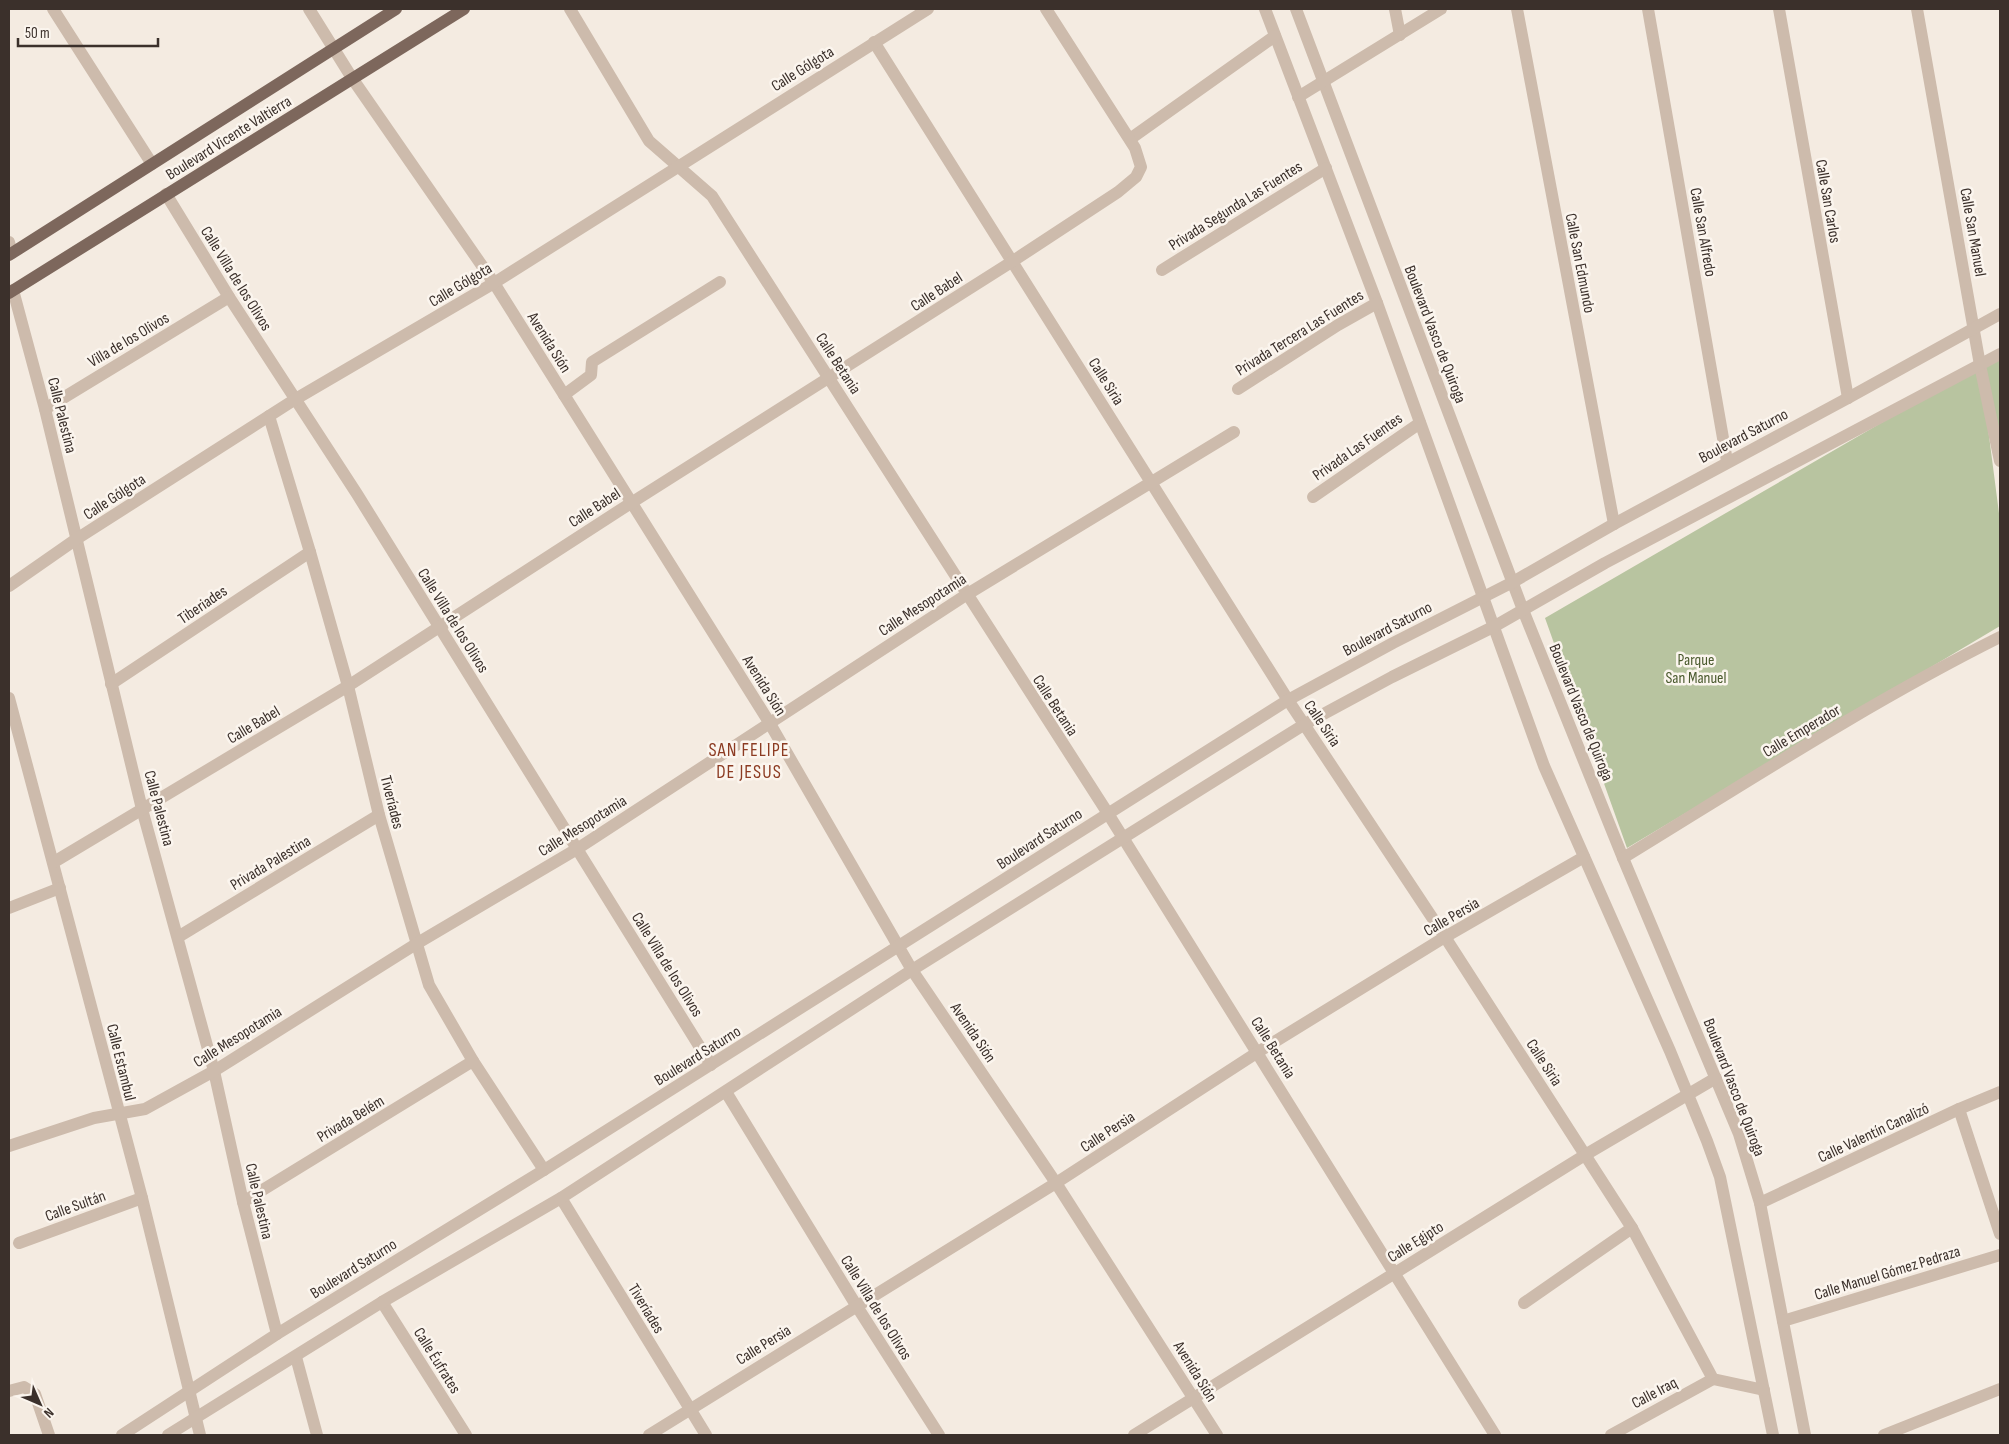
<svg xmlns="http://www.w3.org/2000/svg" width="2009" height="1444" font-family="'Sofia Sans Condensed',sans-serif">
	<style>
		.green { fill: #b8c4a0 }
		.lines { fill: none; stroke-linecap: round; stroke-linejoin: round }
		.minor { stroke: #cdbbac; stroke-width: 12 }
		.major { stroke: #7d675c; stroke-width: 12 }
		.labels { text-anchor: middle; stroke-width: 5; stroke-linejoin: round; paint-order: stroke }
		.street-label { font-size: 16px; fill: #3b302b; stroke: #fbf5ee }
		.park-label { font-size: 16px; fill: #4a5a2e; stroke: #fbf5ee }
		.quarter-label { font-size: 19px; letter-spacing: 1px; fill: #8c3b22; stroke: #fbf5ee }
	</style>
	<rect width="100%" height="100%" fill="#f4ebe1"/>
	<!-- green -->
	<path class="green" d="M2000,354V461L1981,374L2000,521V626L1627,848L1545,618Z"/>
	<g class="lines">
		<!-- minor -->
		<g class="minor">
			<path d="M53,9L152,164"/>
			<path d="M309,9L352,78L494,283L769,722L912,970L1056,1183L1217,1435"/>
			<path d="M570,9L649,141L712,196L1107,812L1495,1435"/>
			<path d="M1265,9L1377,303L1544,766L1670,1051L1707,1141L1720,1177L1727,1211L1773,1435"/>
			<path d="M1296,9L1523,610L1623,858L1739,1134L1760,1203L1805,1435"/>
			<path d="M1395,9L1400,35"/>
			<path d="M1517,9L1614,524"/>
			<path d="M1648,9L1727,461"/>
			<path d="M1779,9L1848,398"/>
			<path d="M1917,9L1980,365L2000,461"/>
			<path d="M874,42L1288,700L1445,937L1632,1228L1713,1379L1764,1390"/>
			<path d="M1298,97L1441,9"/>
			<path d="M1130,139L1275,36"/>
			<path d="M166,194L229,297L357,494L711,1065"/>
			<path d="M9,242L12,253"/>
			<path d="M1162,270L1326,168"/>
			<path d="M13,290L45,409L142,809L214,1071L243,1202L277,1334"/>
			<path d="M1238,389L1338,325L1377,303"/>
			<path d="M564,395L591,375L592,362L720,282"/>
			<path d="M45,409L229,297"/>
			<path d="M269,416L310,552L348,686L379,815L429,985L473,1061L544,1170"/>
			<path d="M1313,497L1420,423"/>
			<path d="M9,586L75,540L294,400L494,283L928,9"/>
			<path d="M111,684L310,552"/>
			<path d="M9,698L142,1198L200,1435"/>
			<path d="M1623,858C1747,782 1870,702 2000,637"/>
			<path d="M54,862L348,686L631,503L1013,261L1118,192L1136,177L1141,167L1135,148L1046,9"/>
			<path d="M9,908L60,888"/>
			<path d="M178,937L379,815"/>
			<path d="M726,1092L856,1305L939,1435"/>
			<path d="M1959,1109L2000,1234"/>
			<path d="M9,1146L94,1118L145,1109L214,1071L416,944L577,849L966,595L1234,432"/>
			<path d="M561,1198L706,1435"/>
			<path d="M243,1202L473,1061"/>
			<path d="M1760,1203L1959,1109L2000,1092"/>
			<path d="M19,1243L142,1198"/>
			<path d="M382,1302L466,1435"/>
			<path d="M1524,1303L1632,1228"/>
			<path d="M1783,1321L2000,1255"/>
			<path d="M296,1357L317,1435"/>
			<path d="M9,1391L24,1387L35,1394L49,1435"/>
			<path d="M122,1435L277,1334L544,1170L1288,700L1393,643L1513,582L1614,524L1848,398L2000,314"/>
			<path d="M168,1435L382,1302L561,1198L912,970L1305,724L1392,677L1495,626L1605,563L2000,354"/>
			<path d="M649,1435L1056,1183L1258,1052L1445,937L1584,857"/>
			<path d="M1134,1435L1585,1155L1716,1078"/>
			<path d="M1611,1435L1713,1379"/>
			<path d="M1884,1435L2000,1389"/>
		</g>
		<!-- major -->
		<g class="major">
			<path d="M9,255L396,9"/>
			<path d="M9,293L464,9"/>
		</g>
	</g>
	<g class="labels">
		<!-- street labels -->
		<g class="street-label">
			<text transform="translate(802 68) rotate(-32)" y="6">Calle Gólgota</text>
			<text transform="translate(228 137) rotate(-32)" y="6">Boulevard Vicente Valtierra</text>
			<text transform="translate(1829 201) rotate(80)" y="6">Calle San Carlos</text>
			<text transform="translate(1235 205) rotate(-32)" y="6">Privada Segunda Las Fuentes</text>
			<text transform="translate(1704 232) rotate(80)" y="6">Calle San Alfredo</text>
			<text transform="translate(1974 232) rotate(80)" y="6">Calle San Manuel</text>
			<text transform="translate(1581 263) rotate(79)" y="6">Calle San Edmundo</text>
			<text transform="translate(237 278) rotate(58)" y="6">Calle Villa de los Olivos</text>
			<text transform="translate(460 284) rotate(-31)" y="6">Calle Gólgota</text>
			<text transform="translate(936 291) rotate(-33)" y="6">Calle Babel</text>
			<text transform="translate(1299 332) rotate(-32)" y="6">Privada Tercera Las Fuentes</text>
			<text transform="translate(1436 334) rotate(69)" y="6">Boulevard Vasco de Quiroga</text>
			<text transform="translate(128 339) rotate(-31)" y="6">Villa de los Olivos</text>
			<text transform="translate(550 342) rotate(58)" y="6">Avenida Sión</text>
			<text transform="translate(839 363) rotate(57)" y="6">Calle Betania</text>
			<text transform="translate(1107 381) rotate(58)" y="6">Calle Siria</text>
			<text transform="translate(63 415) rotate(76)" y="6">Calle Palestina</text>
			<text transform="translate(1743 435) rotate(-28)" y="6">Boulevard Saturno</text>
			<text transform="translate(1357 446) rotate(-35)" y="6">Privada Las Fuentes</text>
			<text transform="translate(114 496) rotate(-33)" y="6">Calle Gólgota</text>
			<text transform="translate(594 507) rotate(-33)" y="6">Calle Babel</text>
			<text transform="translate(202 604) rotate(-34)" y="6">Tiberiades</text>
			<text transform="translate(922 604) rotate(-33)" y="6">Calle Mesopotamia</text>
			<text transform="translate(454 620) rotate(58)" y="6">Calle Villa de los Olivos</text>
			<text transform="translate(1387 628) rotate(-28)" y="6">Boulevard Saturno</text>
			<text transform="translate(765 685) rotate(58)" y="6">Avenida Sión</text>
			<text transform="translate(1056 705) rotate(57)" y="6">Calle Betania</text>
			<text transform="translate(1582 712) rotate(68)" y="6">Boulevard Vasco de Quiroga</text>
			<text transform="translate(1323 723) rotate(56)" y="6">Calle Siria</text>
			<text transform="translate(253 724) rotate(-31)" y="6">Calle Babel</text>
			<text transform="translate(1801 730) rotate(-31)" y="6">Calle Emperador</text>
			<text transform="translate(393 802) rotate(76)" y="6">Tiveríades</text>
			<text transform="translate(160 808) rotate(75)" y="6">Calle Palestina</text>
			<text transform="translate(582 825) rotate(-32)" y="6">Calle Mesopotamia</text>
			<text transform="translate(1039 838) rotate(-33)" y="6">Boulevard Saturno</text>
			<text transform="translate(270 862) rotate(-31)" y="6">Privada Palestina</text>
			<text transform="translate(1451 916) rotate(-30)" y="6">Calle Persia</text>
			<text transform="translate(668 964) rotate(58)" y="6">Calle Villa de los Olivos</text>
			<text transform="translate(974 1032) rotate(56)" y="6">Avenida Sión</text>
			<text transform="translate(237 1036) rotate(-32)" y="6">Calle Mesopotamia</text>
			<text transform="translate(1274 1047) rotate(58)" y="6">Calle Betania</text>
			<text transform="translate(697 1055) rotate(-32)" y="6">Boulevard Saturno</text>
			<text transform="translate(122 1062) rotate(76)" y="6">Calle Estambul</text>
			<text transform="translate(1545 1062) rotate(57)" y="6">Calle Siria</text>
			<text transform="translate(1735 1087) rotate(69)" y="6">Boulevard Vasco de Quiroga</text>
			<text transform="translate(350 1118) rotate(-31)" y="6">Privada Belém</text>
			<text transform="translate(1107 1131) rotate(-33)" y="6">Calle Persia</text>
			<text transform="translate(1873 1132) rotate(-25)" y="6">Calle Valentín Canalizó</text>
			<text transform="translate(260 1201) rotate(77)" y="6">Calle Palestina</text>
			<text transform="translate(75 1205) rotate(-20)" y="6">Calle Sultán</text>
			<text transform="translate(1415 1241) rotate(-32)" y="6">Calle Egipto</text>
			<text transform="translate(353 1268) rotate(-32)" y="6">Boulevard Saturno</text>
			<text transform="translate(1887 1272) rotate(-17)" y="6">Calle Manuel Gómez Pedraza</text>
			<text transform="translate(877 1307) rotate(58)" y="6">Calle Villa de los Olivos</text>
			<text transform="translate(647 1308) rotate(59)" y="6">Tiveríades</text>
			<text transform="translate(763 1344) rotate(-32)" y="6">Calle Persia</text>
			<text transform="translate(438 1360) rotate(58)" y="6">Calle Éufrates</text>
			<text transform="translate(1196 1371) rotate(58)" y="6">Avenida Sión</text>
			<text transform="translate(1654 1392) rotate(-28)" y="6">Calle Iraq</text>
		</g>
		<!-- park labels -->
		<g class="park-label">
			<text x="1696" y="665">Parque<tspan x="1696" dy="18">San Manuel</tspan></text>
		</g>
		<!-- quarter labels -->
		<g class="quarter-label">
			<text x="749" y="756">SAN FELIPE<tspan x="749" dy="22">DE JESUS</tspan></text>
		</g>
	</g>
	<!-- border -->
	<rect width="2009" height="1444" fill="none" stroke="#3b302b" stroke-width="20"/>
	<!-- north arrow -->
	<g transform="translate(40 1404) rotate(135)" stroke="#fbf5ee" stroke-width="4" paint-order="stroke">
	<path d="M0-4L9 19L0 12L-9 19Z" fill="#3b302b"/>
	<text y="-8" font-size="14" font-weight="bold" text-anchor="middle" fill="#3b302b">N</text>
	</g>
	<!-- scale -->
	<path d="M18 38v8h140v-8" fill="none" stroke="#3b302b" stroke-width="2.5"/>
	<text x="25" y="38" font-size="15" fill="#3b302b" stroke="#fbf5ee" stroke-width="4" paint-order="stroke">50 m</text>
</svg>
